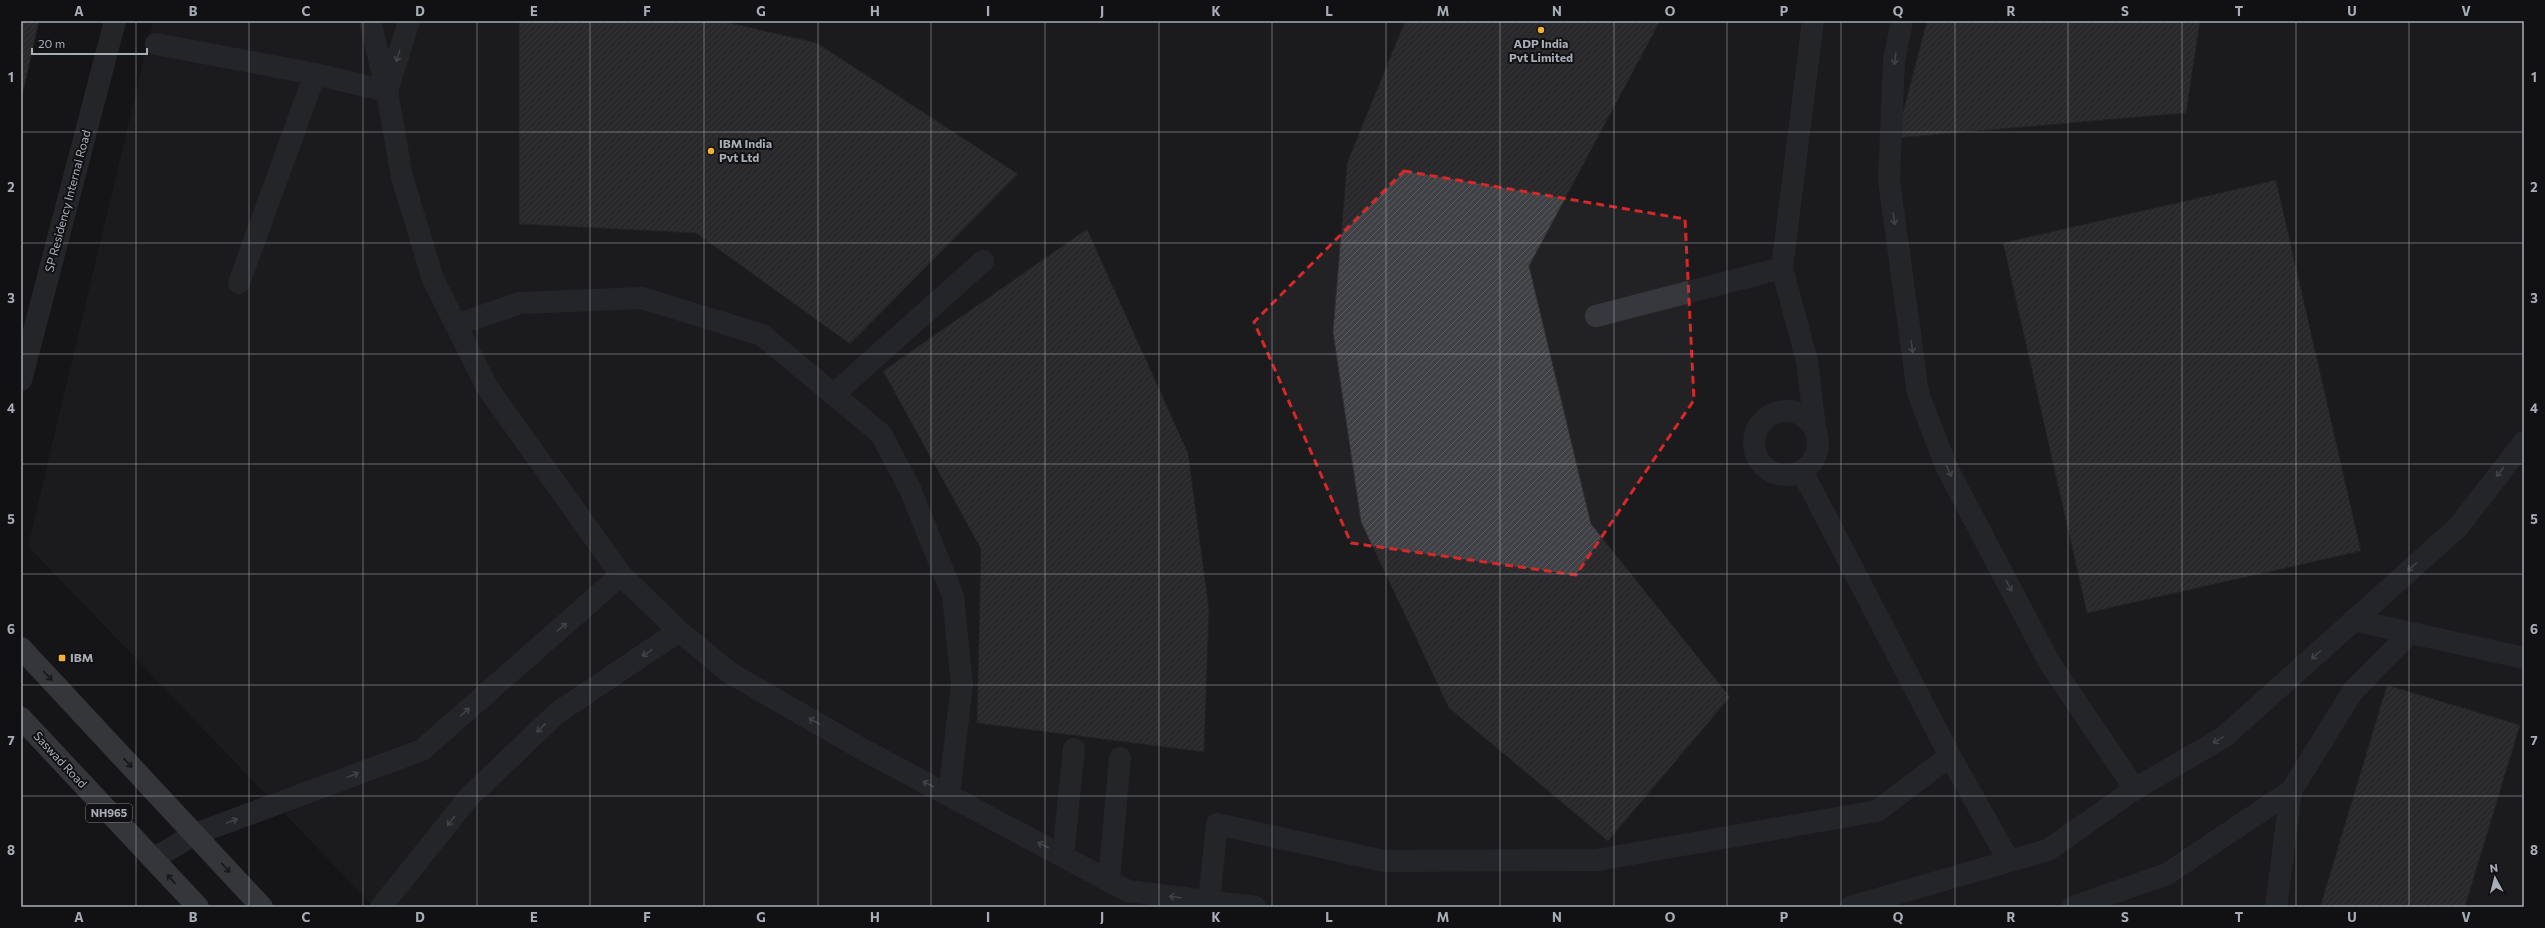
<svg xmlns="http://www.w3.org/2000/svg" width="2545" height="928" font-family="Commissioner,sans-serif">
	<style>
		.built { fill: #222225 }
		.building { fill: url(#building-hatch); stroke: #303034 }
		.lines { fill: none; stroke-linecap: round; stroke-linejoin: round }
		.service { stroke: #37383d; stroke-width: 22 }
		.trunk { stroke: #5b5e65; stroke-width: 22 }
		.oneway { stroke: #757881 }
		.oneway2 { stroke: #18191b }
		.marked { fill: none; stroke: #d62828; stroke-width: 3; stroke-dasharray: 8 5; stroke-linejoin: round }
		.grid { fill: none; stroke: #a8adb8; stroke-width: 1; stroke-opacity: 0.55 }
		.poi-dot { fill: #f2b134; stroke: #111113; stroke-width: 1.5 }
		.labels { text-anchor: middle; stroke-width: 4; stroke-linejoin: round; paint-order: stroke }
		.shield { fill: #111113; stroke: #7b7e86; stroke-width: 1 }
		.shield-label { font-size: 11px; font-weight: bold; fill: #a8adb8 }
		.poi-label { font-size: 12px; font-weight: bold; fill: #a8adb8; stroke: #111113; text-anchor: start }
		.street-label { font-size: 12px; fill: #a8adb8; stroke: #111113 }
		.neatline { fill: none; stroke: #a8adb8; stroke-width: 1.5 }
		.grid-label { font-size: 13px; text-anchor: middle; font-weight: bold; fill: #a8adb8 }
	</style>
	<defs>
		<pattern id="building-hatch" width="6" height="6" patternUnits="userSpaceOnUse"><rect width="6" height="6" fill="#404145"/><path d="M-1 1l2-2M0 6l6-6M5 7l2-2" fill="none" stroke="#595a5e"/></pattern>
	</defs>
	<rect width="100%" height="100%" fill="#161618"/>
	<!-- built -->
	<path class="built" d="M153,21H2524V907H374L28,546Z"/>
	<!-- building -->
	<g class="building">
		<path d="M21,21H39L21,100Z"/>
		<path d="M519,21H722L817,43L1018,174L850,344L696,233L519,224Z"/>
		<path d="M1405,21H1660L1529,266L1591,524L1730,697L1608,841L1449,708L1361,522L1333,332L1347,163Z"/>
		<path d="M1927,21H2200L2186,113L1896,138Z"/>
		<path d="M2276,180L2361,551L2087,613L2003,243Z"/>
		<path d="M1087,229L1188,453L1209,609L1204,752L977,723L981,549L883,371Z"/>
		<path d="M2387,685L2520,725L2465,907H2320Z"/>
	</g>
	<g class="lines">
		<!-- service -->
		<g class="service">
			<path d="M370,21L387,91L402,177L433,279L487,387L621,575L679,631L730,673L862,749L1109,881L1128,891L1255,907"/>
			<path d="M1813,21L1782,268L1807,361L1815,427"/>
			<path d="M1902,21L1894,61L1889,180L1918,393L1947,468L2049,662L2135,789"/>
			<path d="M156,44L315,74L387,91"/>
			<path d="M387,91L409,21"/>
			<path d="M239,283L315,74"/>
			<path d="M1596,316L1782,268"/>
			<path d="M456,325L520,303L642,298L762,335L881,434L910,489L953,596L962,684L949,795"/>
			<path d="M21,380L115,21"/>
			<path d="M833,395L983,261"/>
			<circle cx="1786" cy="443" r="32"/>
			<path d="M1802,471L1950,756L2009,861"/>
			<path d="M2353,620L2524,658"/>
			<path d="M1063,856L1074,749"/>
			<path d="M153,859L195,834L422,750L621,575"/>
			<path d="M1109,881L1120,758"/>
			<path d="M1209,901L1217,824L1384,861L1597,860L1877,811L1950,756"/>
			<path d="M381,907L469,797L557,713L679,631"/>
			<path d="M1850,907L2048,850L2135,789L2224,737L2458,527L2524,442"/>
			<path d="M2073,907L2167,874L2291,791L2353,691L2410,633"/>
			<path d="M2276,907L2291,791"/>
		</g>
		<!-- trunk -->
		<g class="trunk">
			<path d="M21,648L262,907"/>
			<path d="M21,718L198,907"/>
		</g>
	</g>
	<!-- one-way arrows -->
	<defs><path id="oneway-shaft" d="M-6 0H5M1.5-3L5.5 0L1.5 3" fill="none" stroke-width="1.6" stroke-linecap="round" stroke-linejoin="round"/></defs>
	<g class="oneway">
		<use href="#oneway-shaft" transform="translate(398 56) rotate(107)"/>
		<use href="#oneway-shaft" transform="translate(1895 59) rotate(98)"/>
		<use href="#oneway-shaft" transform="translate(1894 219) rotate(82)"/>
		<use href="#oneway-shaft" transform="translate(1912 347) rotate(82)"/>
		<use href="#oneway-shaft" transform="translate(1949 471) rotate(64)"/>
		<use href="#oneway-shaft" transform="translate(2500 472) rotate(128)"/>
		<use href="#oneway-shaft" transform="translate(2412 567) rotate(138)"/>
		<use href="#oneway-shaft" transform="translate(2009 586) rotate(62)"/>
		<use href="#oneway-shaft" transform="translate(562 627) rotate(-41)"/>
		<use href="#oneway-shaft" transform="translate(647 653) rotate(146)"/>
		<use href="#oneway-shaft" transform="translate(2316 655) rotate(138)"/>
		<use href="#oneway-shaft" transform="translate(465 712) rotate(-41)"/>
		<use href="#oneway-shaft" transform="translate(814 721) rotate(-150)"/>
		<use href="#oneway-shaft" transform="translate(541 728) rotate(136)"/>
		<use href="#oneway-shaft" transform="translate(2218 740) rotate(149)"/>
		<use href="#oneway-shaft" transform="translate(353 775) rotate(-21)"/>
		<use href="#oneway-shaft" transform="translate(928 784) rotate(-152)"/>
		<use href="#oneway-shaft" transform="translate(232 821) rotate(-20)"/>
		<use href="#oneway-shaft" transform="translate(451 821) rotate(128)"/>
		<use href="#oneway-shaft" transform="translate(1043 845) rotate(-152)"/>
		<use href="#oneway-shaft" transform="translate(1175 897) rotate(-173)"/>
	</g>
	<g class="oneway2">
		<use href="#oneway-shaft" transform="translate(48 676) rotate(47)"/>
		<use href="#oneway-shaft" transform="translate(128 763) rotate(47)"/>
		<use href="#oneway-shaft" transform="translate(226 868) rotate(47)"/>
		<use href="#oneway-shaft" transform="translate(171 879) rotate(-133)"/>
	</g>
	<!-- marked area -->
	<path d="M0 0H2545V928H0ZM1404,171L1685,219L1694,400L1576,575L1351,543L1254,322Z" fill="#161618" fill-opacity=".55" fill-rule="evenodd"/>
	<path class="marked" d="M1404,171L1685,219L1694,400L1576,575L1351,543L1254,322Z"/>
	<!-- grid -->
	<path class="grid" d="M136,21V907M249,21V907M363,21V907M477,21V907M590,21V907M704,21V907M818,21V907M931,21V907M1045,21V907M1159,21V907M1272,21V907M1386,21V907M1500,21V907M1614,21V907M1727,21V907M1841,21V907M1955,21V907M2068,21V907M2182,21V907M2296,21V907M2409,21V907M21,132H2524M21,243H2524M21,354H2524M21,464H2524M21,574H2524M21,685H2524M21,796H2524"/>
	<!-- markers -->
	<g class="poi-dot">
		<circle cx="1541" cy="30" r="4"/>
		<circle cx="711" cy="151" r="4"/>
		<rect x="58" y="654" width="8" height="8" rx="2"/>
	</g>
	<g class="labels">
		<!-- shield labels -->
		<rect class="shield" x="86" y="804" width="46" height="18" rx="3"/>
		<g class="shield-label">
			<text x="109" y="817">NH965</text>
		</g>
		<!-- poi labels -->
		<g class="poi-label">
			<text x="1541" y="48" text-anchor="middle">ADP India<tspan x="1541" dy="14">Pvt Limited</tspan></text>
			<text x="719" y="148">IBM India<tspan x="719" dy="14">Pvt Ltd</tspan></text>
			<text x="70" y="662">IBM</text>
		</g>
		<!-- street labels -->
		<g class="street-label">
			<text transform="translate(68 201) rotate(-75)" y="4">SP Residency Internal Road</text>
			<text transform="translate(60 760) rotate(47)" y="4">Saswad Road</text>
		</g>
	</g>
	<!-- border -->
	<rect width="2545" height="928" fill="none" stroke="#111113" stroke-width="44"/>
	<!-- north arrow -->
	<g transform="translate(2495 878) rotate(353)" stroke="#111113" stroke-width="3" paint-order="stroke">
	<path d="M0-3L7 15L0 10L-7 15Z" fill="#a8adb8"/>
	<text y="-6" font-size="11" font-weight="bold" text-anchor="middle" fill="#a8adb8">N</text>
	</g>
	<!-- scale -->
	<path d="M32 48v6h115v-6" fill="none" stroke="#a8adb8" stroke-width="2"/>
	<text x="38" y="48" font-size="12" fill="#a8adb8" stroke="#111113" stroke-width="3" paint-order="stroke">20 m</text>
	<rect x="22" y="22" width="2501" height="884" class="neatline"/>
	<g class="grid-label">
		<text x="79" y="16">A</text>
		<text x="193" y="16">B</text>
		<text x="306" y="16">C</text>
		<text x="420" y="16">D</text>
		<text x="534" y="16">E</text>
		<text x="647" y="16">F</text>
		<text x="761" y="16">G</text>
		<text x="875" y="16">H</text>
		<text x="988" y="16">I</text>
		<text x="1102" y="16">J</text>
		<text x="1216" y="16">K</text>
		<text x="1329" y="16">L</text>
		<text x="1443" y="16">M</text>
		<text x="1557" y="16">N</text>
		<text x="1670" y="16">O</text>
		<text x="1784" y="16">P</text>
		<text x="1898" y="16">Q</text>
		<text x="2011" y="16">R</text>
		<text x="2125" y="16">S</text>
		<text x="2239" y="16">T</text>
		<text x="2352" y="16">U</text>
		<text x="2466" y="16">V</text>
		<text x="11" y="82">1</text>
		<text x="2534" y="82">1</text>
		<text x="11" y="192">2</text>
		<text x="2534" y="192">2</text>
		<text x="11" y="303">3</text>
		<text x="2534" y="303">3</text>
		<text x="11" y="413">4</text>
		<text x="2534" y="413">4</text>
		<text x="11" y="524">5</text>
		<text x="2534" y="524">5</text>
		<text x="11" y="634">6</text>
		<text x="2534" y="634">6</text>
		<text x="11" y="745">7</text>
		<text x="2534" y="745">7</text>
		<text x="11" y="855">8</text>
		<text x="2534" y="855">8</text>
		<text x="79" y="922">A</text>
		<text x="193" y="922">B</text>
		<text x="306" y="922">C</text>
		<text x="420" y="922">D</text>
		<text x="534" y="922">E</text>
		<text x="647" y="922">F</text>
		<text x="761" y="922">G</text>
		<text x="875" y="922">H</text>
		<text x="988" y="922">I</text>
		<text x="1102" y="922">J</text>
		<text x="1216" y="922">K</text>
		<text x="1329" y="922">L</text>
		<text x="1443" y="922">M</text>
		<text x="1557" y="922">N</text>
		<text x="1670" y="922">O</text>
		<text x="1784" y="922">P</text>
		<text x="1898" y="922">Q</text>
		<text x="2011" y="922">R</text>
		<text x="2125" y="922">S</text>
		<text x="2239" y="922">T</text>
		<text x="2352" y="922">U</text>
		<text x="2466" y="922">V</text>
	</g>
</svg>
